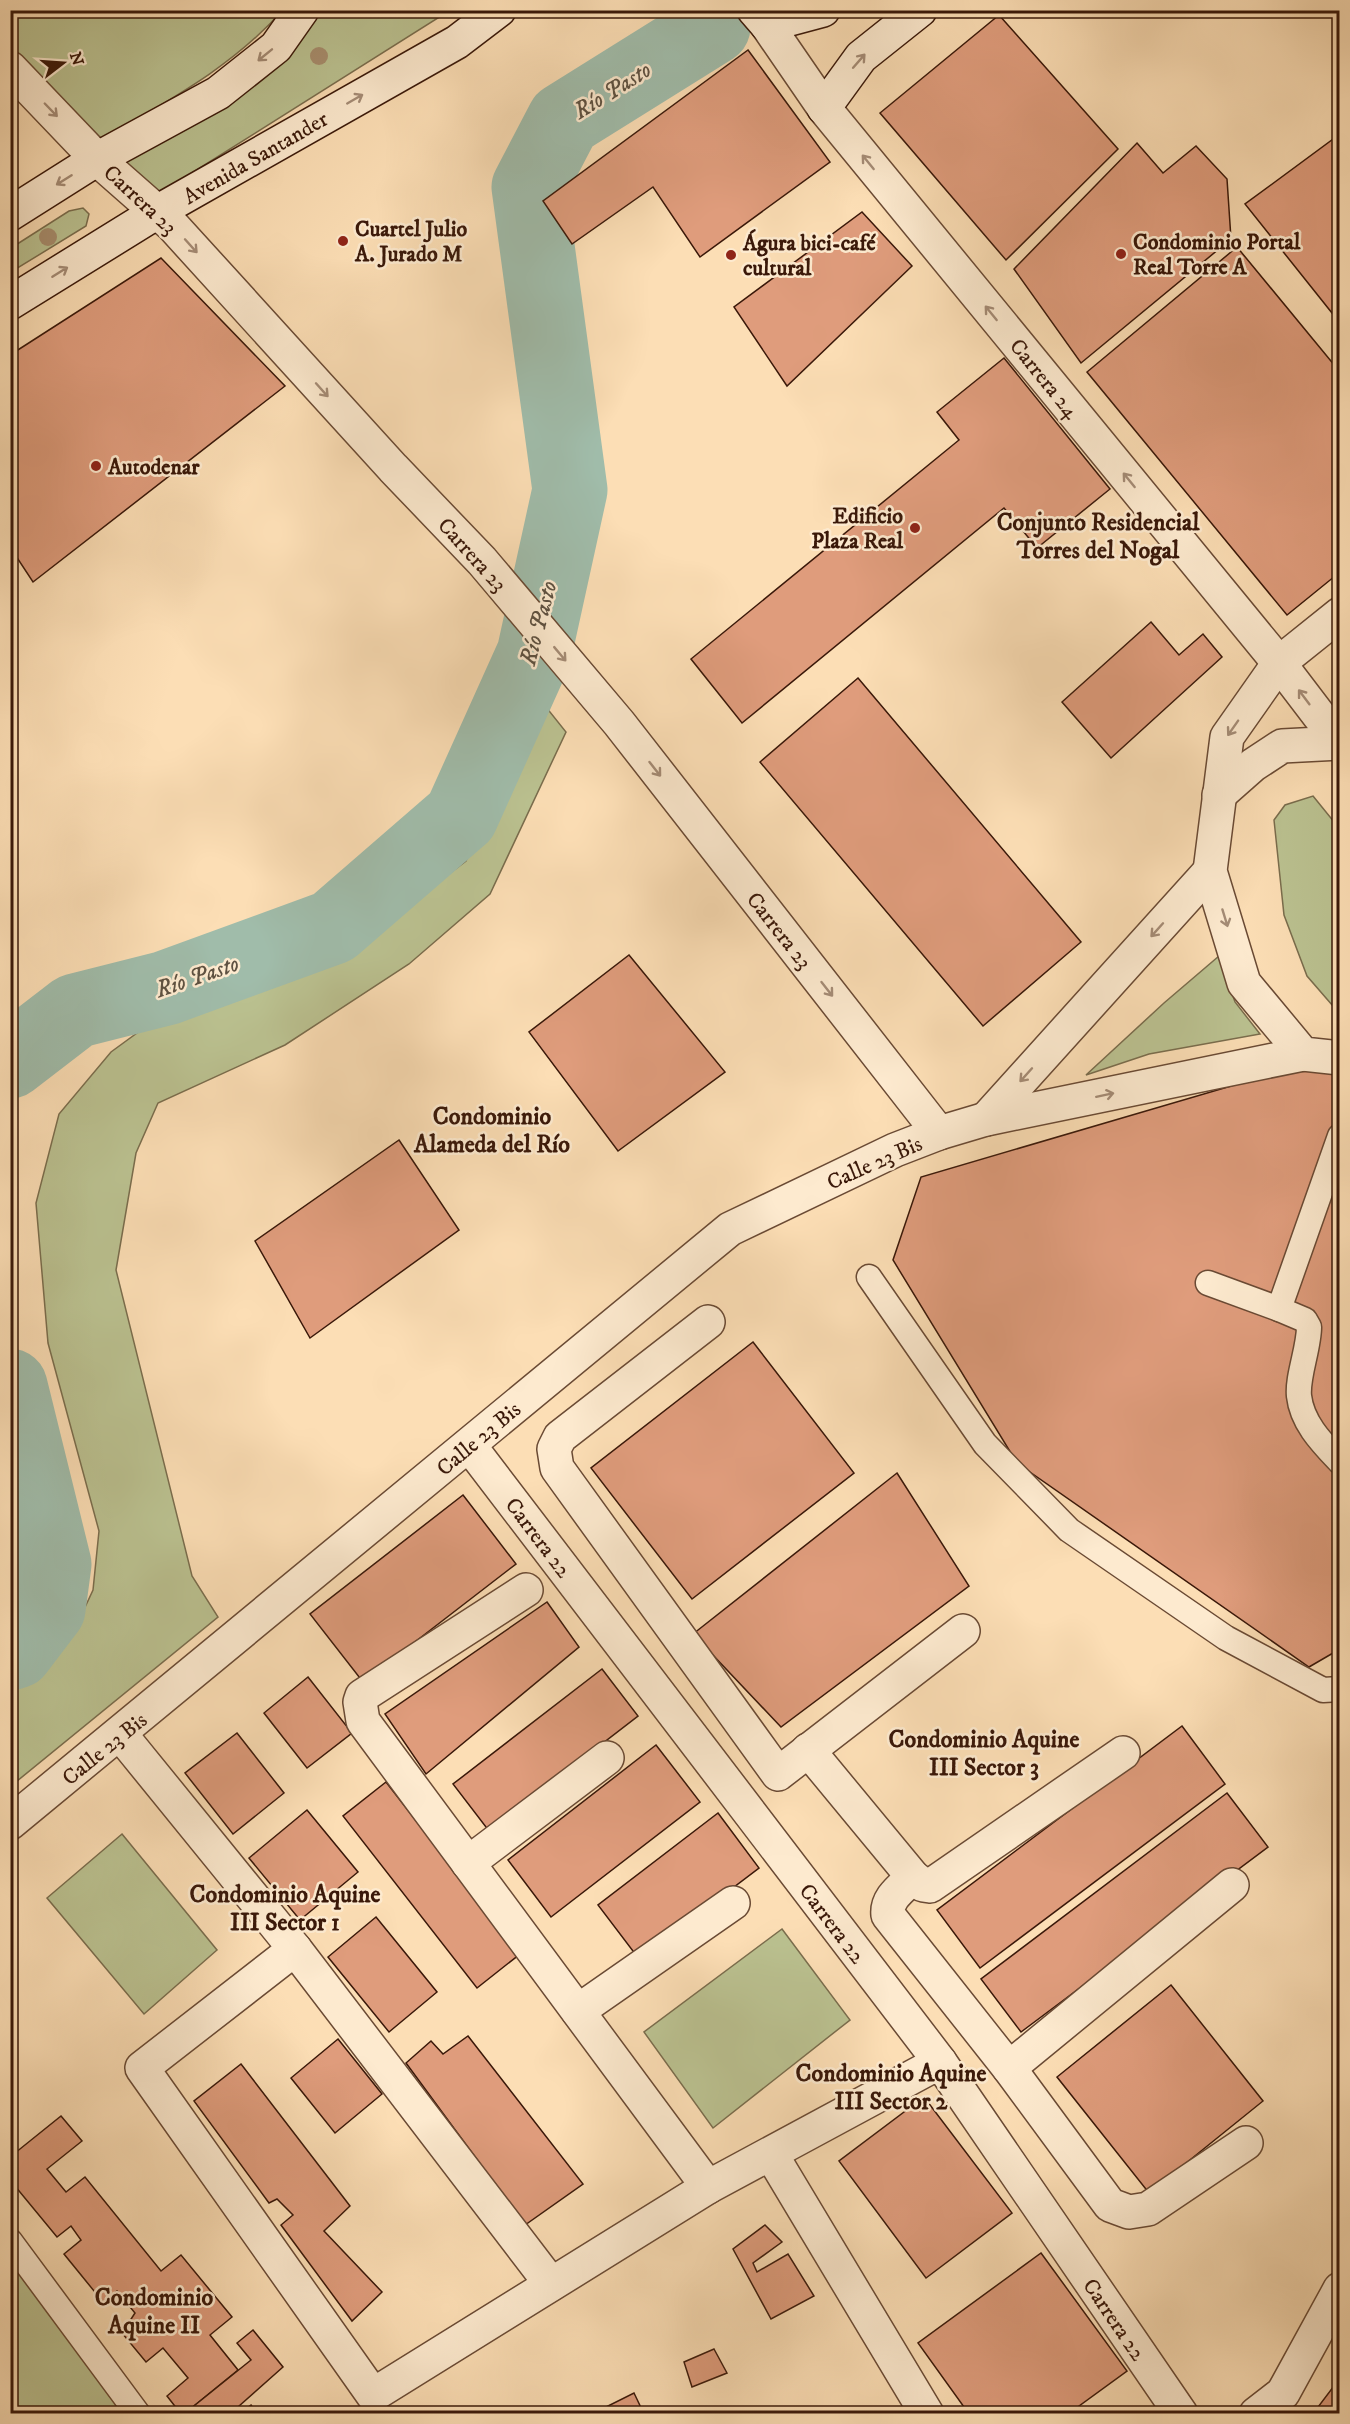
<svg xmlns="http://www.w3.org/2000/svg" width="1350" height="2424" font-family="'IM FELL DW Pica',serif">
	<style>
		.green { fill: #bbc291; stroke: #7a6d4d; stroke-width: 1.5 }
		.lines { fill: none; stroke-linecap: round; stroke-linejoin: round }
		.river { stroke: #a0bcaa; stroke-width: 75 }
		.building { fill: #df9c7c; stroke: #3a1809; stroke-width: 1.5 }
		.service-casing { stroke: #6a4a34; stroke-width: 27 }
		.minor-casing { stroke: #6a4a34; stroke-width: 36 }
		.tertiary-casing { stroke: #6a4a34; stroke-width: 36 }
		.secondary-casing { stroke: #3a1809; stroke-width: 36 }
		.service { stroke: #fdeacf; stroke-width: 24 }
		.minor { stroke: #fdeacf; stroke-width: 33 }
		.tertiary { stroke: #fdeacf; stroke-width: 33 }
		.secondary { stroke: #fdeacf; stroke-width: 33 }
		.tree { fill: #a78d6d }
		.oneway { stroke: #a58c76 }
		.poi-dot { fill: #8f2418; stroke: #fdeacf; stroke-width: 2 }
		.labels { text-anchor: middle; stroke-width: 5; stroke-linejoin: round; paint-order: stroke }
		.street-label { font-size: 22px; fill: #3a1809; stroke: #fdeacf }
		.poi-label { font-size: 22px; font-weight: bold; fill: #3a1809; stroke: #fdeacf; text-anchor: start }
		.water-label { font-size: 24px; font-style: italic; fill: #5e5141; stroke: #fdeacf }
		.neighbourhood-label { font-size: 24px; font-weight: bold; fill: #3a1809; stroke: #fdeacf }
	</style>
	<rect width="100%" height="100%" fill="#fcdeb5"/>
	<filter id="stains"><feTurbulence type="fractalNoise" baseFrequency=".00333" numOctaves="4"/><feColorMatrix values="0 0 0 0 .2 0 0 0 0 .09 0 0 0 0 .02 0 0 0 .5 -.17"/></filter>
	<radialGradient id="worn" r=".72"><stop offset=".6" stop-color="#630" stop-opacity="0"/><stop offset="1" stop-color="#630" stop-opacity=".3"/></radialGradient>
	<!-- green -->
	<g class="green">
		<path d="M10,11H282C229,70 165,102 98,142L11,55Z"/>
		<path d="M322,11H449L160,193L120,164L277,56Z"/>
		<path d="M83,208L89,214L86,226L11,272V248L69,211Z"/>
		<path d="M534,692L566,732L490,894L409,964L285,1045L158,1103L136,1153L116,1270L192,1576L218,1617L11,1786V1675L30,1677L72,1635L93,1590L99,1531L48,1343L36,1203L59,1114L111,1052L159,1017L288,974L410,903L466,861Z"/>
		<path d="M1313,796L1339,828V1013L1307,976L1284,915L1274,820L1285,805Z"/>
		<path d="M1219,956L1235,1002L1260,1034L1149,1054L1086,1075L1164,1003Z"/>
		<path d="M122,1834L217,1950L144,2014L47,1898Z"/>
		<path d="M782,1929L850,2020L713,2128L644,2032Z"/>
		<path d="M11,2241L138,2413H11Z"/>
	</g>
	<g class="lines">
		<!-- river -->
		<g class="river">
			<path d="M10,1061L75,1011L166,988L333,927L461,816L534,654L570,490L529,187L564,120L713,27"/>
			<path d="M10,1386L54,1564L48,1609L16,1651L10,1653"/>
		</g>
	</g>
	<!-- building -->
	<g class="building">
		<path d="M999,15L1118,149L1006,260L880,113Z"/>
		<path d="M748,50L830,162L700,257L653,187L572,244L543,201Z"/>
		<path d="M1340,134V323L1245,204Z"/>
		<path d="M1137,143L1163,173L1196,146L1227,179L1231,239L1081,363L1014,269Z"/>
		<path d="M862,212L912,266L787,386L734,307Z"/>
		<path d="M1237,247L1340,372V572L1287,615L1087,372Z"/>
		<path d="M161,258L285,386L33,582L10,547V355Z"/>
		<path d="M1004,358L1110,489L1037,548L1004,508L742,723L691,659L959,440L937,412Z"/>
		<path d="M1151,622L1179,655L1203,634L1222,657L1111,758L1062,702Z"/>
		<path d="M858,678L1081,942L983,1026L760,762Z"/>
		<path d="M629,955L725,1072L618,1151L529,1032Z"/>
		<path d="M1306,1064L1340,1070V1649L1309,1667L1017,1463L893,1260L921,1177Z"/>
		<path d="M399,1140L459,1230L310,1338L255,1241Z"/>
		<path d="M753,1342L854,1473L692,1599L591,1468Z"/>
		<path d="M897,1473L969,1586L781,1727L693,1634Z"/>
		<path d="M463,1495L516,1564L363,1682L310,1614Z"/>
		<path d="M547,1602L579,1647L426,1774L385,1714Z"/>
		<path d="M602,1669L638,1716L489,1831L453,1784Z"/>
		<path d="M308,1677L352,1733L307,1768L264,1713Z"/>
		<path d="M1182,1726L1225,1784L980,1968L937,1910Z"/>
		<path d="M237,1733L284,1793L233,1834L185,1773Z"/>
		<path d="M656,1745L700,1802L551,1917L508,1860Z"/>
		<path d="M386,1782L520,1954L477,1988L343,1816Z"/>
		<path d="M1227,1793L1268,1847L1021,2032L981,1979Z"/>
		<path d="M307,1810L358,1872L300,1920L249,1858Z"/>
		<path d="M718,1813L759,1868L639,1959L598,1905Z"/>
		<path d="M376,1917L437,1992L389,2032L328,1957Z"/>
		<path d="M1171,1985L1263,2101L1149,2193L1057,2077Z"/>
		<path d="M468,2036L583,2184L525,2225L406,2063L431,2041L443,2054Z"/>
		<path d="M338,2039L382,2094L335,2133L291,2078Z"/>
		<path d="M241,2064L350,2206L324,2231L382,2292L352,2321L281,2225L293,2215L277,2199L269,2203L194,2101Z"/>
		<path d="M924,2097L1012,2213L926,2278L839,2161Z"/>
		<path d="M61,2116L82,2141L47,2169L66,2192L85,2177L161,2271L181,2255L232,2317L210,2335L238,2370L184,2414H181L167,2396L188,2378L163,2348L146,2362L122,2333L135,2313L117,2291L103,2302L64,2254L81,2240L71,2226L57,2237L10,2180V2157Z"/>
		<path d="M765,2225L782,2242L753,2263L757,2272L788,2254L814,2296L771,2319L733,2249Z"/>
		<path d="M1041,2253L1127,2371L1068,2414H969L918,2343Z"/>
		<path d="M253,2330L283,2367L230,2414H184L251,2360L237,2343Z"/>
		<path d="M714,2349L727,2373L692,2387L684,2362Z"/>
		<path d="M1340,2378V2411L1338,2414H1327L1318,2407Z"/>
		<path d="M634,2393L644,2414H592Z"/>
		<path d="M251,2405L257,2414H239Z"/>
		<path d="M1318,2407L1326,2414H1311Z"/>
	</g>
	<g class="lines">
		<defs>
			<g id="service">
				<path d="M869,1277L985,1444L1069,1530L1226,1638L1323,1690L1340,1689"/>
				<path d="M1208,1283L1279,1309L1340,1136"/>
				<path d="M1279,1309L1305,1320L1309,1327C1309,1348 1297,1377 1299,1396C1302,1423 1322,1443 1340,1462"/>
				<path d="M10,2241L138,2414"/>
			</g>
			<g id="minor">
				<path d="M10,68L97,159L172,225L393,468L482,561L619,723L939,1133"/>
				<path d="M1340,614L1279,663L1227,737L1210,871L1244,983L1303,1054L1340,1058"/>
				<path d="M1219,795L1253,765L1282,746L1340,743"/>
				<path d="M986,1119L1210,871"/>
				<path d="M708,1322L560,1437L554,1449L557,1468L778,1774L963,1631"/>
				<path d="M469,1445L940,2062L1181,2414"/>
				<path d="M526,1590L362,1696L360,1702L363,1721L708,2187"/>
				<path d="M121,1735L295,1949L551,2284"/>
				<path d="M808,1750L913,1877L923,1885L930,1886L1123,1753"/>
				<path d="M10,1823L730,1229L895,1150L939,1133L986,1119L1303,1054"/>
				<path d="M468,1863L607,1758"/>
				<path d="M913,1877C902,1888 886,1898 888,1915L1009,2068L1232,1885"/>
				<path d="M295,1949L142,2068L373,2395L708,2187L940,2062"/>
				<path d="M578,2011L733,1903"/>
				<path d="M1009,2068L1110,2205L1129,2212L1148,2209L1246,2143"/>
				<path d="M771,2154L927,2414"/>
				<path d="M1256,2414L1283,2393L1340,2289"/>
			</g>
			<path id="tertiary" d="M767,25L824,108L1279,663L1340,743"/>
			<g id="secondary">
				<path d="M754,10L767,25L823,10"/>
				<path d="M824,108L861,57L920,10"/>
				<path d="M10,214L97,159L218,93L276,47L302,10"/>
				<path d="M10,303L157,212L457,42L499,10"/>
			</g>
		</defs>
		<!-- service casing -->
		<use href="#service" class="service-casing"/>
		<!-- minor casing -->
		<use href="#minor" class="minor-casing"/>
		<!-- tertiary casing -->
		<use href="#tertiary" class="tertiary-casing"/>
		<!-- secondary casing -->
		<use href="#secondary" class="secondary-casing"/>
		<!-- service -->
		<use href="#service" class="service"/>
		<!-- minor -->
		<use href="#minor" class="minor"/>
		<!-- tertiary -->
		<use href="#tertiary" class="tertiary"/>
		<!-- secondary -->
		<use href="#secondary" class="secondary"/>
	</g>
	<!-- trees -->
	<g class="tree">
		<circle cx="319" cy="56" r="9"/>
		<circle cx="48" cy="237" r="9"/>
	</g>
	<!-- one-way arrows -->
	<defs><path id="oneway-shaft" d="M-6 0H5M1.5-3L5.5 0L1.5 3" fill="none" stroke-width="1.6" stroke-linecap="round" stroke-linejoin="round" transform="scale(1.5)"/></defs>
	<g class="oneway">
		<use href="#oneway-shaft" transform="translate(265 55) rotate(141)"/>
		<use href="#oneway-shaft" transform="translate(859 61) rotate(-49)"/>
		<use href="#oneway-shaft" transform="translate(355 99) rotate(-30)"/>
		<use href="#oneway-shaft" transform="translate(51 110) rotate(46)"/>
		<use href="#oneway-shaft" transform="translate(868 162) rotate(-129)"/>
		<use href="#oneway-shaft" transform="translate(64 180) rotate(148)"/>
		<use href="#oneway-shaft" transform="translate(191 246) rotate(48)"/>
		<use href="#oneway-shaft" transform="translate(60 272) rotate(-32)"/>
		<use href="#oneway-shaft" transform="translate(991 313) rotate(-129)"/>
		<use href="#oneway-shaft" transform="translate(322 390) rotate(48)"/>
		<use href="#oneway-shaft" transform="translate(1129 480) rotate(-129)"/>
		<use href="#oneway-shaft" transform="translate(560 654) rotate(50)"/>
		<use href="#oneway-shaft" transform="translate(1304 697) rotate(-127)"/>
		<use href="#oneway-shaft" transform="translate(1233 728) rotate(125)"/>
		<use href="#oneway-shaft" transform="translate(655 769) rotate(52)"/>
		<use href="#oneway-shaft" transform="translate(1225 918) rotate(73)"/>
		<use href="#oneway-shaft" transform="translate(1157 930) rotate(132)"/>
		<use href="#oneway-shaft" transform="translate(827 989) rotate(52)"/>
		<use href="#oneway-shaft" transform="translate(1026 1075) rotate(132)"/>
		<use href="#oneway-shaft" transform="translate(1105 1095) rotate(-12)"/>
	</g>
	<!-- markers -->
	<g class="poi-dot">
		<circle cx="343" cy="241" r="6"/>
		<circle cx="1121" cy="254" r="6"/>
		<circle cx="731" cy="255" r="6"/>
		<circle cx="96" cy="466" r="6"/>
		<circle cx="915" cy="528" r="6"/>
	</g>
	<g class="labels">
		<!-- street labels -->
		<g class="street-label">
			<text transform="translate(255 157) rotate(-30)" y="8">Avenida Santander</text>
			<text transform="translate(141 199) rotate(43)" y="8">Carrera 23</text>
			<text transform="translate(1045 378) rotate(51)" y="8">Carrera 24</text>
			<text transform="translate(473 554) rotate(48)" y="8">Carrera 23</text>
			<text transform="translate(780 930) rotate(52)" y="8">Carrera 23</text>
			<text transform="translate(874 1162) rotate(-24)" y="8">Calle 23 Bis</text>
			<text transform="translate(478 1438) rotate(-40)" y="8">Calle 23 Bis</text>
			<text transform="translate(539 1537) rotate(53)" y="8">Carrera 22</text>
			<text transform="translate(104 1748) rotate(-39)" y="8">Calle 23 Bis</text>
			<text transform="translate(833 1923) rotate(53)" y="8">Carrera 22</text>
			<text transform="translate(1115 2319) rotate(56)" y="8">Carrera 22</text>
		</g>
		<!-- poi labels -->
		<g class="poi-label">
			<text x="355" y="236">Cuartel Julio<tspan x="355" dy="25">A. Jurado M</tspan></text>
			<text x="1133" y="249">Condominio Portal<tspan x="1133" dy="25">Real Torre A</tspan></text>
			<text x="743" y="250">Águra bici-café<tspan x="743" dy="25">cultural</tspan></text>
			<text x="108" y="474">Autodenar</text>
			<text x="903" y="523" text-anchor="end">Edificio<tspan x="903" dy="25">Plaza Real</tspan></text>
		</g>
		<!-- water labels -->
		<g class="water-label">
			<text transform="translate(612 90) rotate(-32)" y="8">Río Pasto</text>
			<text transform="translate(538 623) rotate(-75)" y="8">Río Pasto</text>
			<text transform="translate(197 976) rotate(-19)" y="8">Río Pasto</text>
		</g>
		<!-- neighbourhood labels -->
		<g class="neighbourhood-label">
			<text x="1098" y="530">Conjunto Residencial<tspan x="1098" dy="28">Torres del Nogal</tspan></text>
			<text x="492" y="1124">Condominio<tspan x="492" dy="28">Alameda del Río</tspan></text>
			<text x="984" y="1747">Condominio Aquine<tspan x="984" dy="28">III Sector 3</tspan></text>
			<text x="285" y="1902">Condominio Aquine<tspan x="285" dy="28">III Sector 1</tspan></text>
			<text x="891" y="2081">Condominio Aquine<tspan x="891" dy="28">III Sector 2</tspan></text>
			<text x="154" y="2305">Condominio<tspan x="154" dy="28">Aquine II</tspan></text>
		</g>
	</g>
	<!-- margin -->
	<rect width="1350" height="2424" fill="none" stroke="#fcdeb5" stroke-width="36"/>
	<rect x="12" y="12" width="1326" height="2400" fill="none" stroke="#3a1809" stroke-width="3"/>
	<rect x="18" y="18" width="1314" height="2388" fill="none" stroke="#3a1809" stroke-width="1.5"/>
	<!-- north arrow -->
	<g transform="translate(63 63) rotate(73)" stroke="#fdeacf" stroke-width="4.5" paint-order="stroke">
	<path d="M0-4.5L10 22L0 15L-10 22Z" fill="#3a1809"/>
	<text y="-9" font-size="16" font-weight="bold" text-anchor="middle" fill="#3a1809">N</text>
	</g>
	<rect width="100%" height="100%" filter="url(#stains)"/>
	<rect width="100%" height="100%" fill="url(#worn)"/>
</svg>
